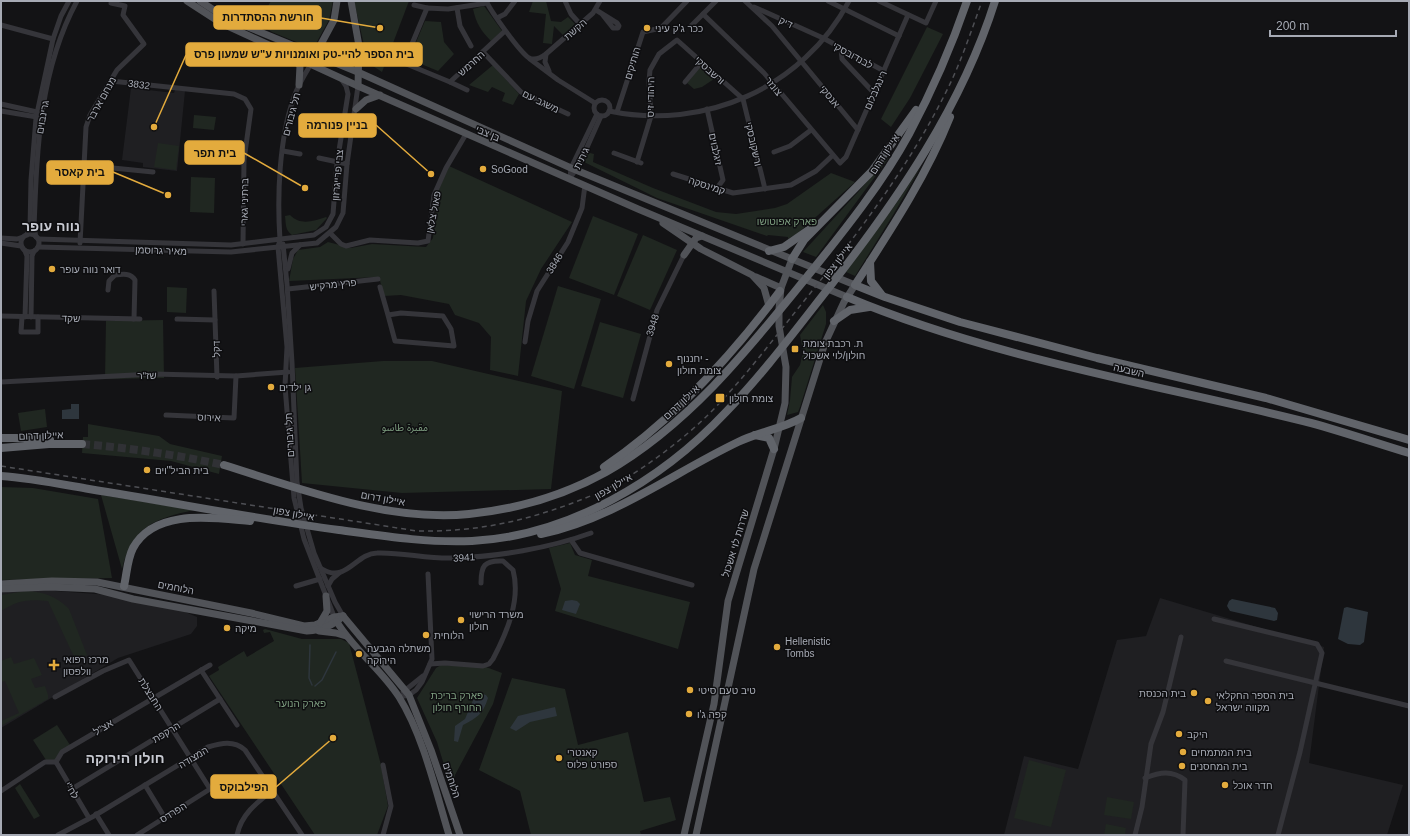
<svg xmlns="http://www.w3.org/2000/svg" width="1410" height="836" font-family="Arial,'Noto Sans Arabic','Noto Sans Hebrew',sans-serif">
	<style>
		.built { fill: #1f1f22 }
		.green { fill: #202721 }
		.water { fill: #2e363d }
		.lines { fill: none; stroke-linecap: round; stroke-linejoin: round }
		.stream { stroke: #2e363d; stroke-width: 1.5 }
		.highway-tunnel { stroke: #303135; stroke-width: 8; stroke-dasharray: 8 4; stroke-linecap: butt }
		.minor { stroke: #35353a; stroke-width: 5 }
		.major { stroke: #515358; stroke-width: 7 }
		.highway { stroke: #61646a; stroke-width: 8 }
		.rail { stroke: #4e4f54; stroke-width: 1.5; stroke-dasharray: 5 4; stroke-linecap: butt }
		.poi-dot { fill: #e3ab3d; stroke: #0e0e10; stroke-width: 1.5 }
		.labels { text-anchor: middle; stroke-width: 3; stroke-linejoin: round; paint-order: stroke }
		.street-label { font-size: 10px; fill: #a6aab4; stroke: #0e0e10 }
		.poi-label { font-size: 10px; fill: #a6aab4; stroke: #0e0e10; text-anchor: start }
		.park-label { font-size: 10px; fill: #7e9e80; stroke: #0e0e10 }
		.district-label { font-size: 14px; font-weight: bold; fill: #c7c9d1; stroke: #0e0e10 }
		.leader { fill: none; stroke: #e3ab3d; stroke-width: 1.5 }
		.callout-dot { fill: #e3ab3d; stroke: #0e0e10; stroke-width: 1.5 }
		.callout { fill: #e3ab3d; stroke: #e3ab3d; stroke-width: 1.5 }
		.callout-label { font-size: 11px; text-anchor: middle; font-weight: bold; fill: #111 }
	</style>
	<rect width="100%" height="100%" fill="#131315"/>
	<!-- built -->
	<g class="built">
		<path d="M131,88L174,93L175,90L185,91L177,171L143,167V163L122,160Z"/>
		<path d="M28,589L110,595L178,609L197,617V626L191,634L118,658L1,728V593Z"/>
		<path d="M1160,598L1324,647L1309,763L1403,785L1387,835H1004L1024,756L1078,769L1117,640L1146,636Z"/>
	</g>
	<!-- green -->
	<g class="green">
		<path d="M271,1H333L329,20L314,47L311,48L272,32L258,23Z"/>
		<path d="M354,1H409L382,72L373,66L367,58Z"/>
		<path d="M533,1H546L551,21L561,22L568,17L575,24L563,35L554,26L552,44L543,43L546,14L529,12Z"/>
		<path d="M484,6L502,31L491,41C481,31 476,23 473,9Z"/>
		<path d="M425,21L441,22L444,42L454,54L438,71L409,59Z"/>
		<path d="M927,27L943,34L910,98L891,127L881,119Z"/>
		<path d="M493,65L519,94L513,105L502,101L505,93L492,87L488,92L469,85Z"/>
		<path d="M700,67L714,79L702,87L694,89L687,83Z"/>
		<path d="M194,115L216,117L214,130L193,128Z"/>
		<path d="M158,143L179,146L176,170L154,167Z"/>
		<path d="M586,152L594,154L593,162L653,188L716,212L736,214L775,208L787,204L831,173L855,182L798,233L788,239V237L768,235L767,236L657,198L582,161Z"/>
		<path d="M887,158L888,159L816,257L803,252L859,191Z"/>
		<path d="M922,165L893,215L855,276L846,272L895,205Z"/>
		<path d="M449,166L572,222L541,269L526,301L518,376L490,370L491,337L479,323L455,315L449,304L401,295L384,296L379,277L289,281L293,259L298,250L320,247L328,242L351,248L372,244L426,247L433,238L438,191Z"/>
		<path d="M191,177L215,178L214,213L190,212Z"/>
		<path d="M290,215C301,226 313,221 326,217L327,218L316,230L292,235C285,230 286,224 285,216Z"/>
		<path d="M593,216L638,234L614,295L569,278Z"/>
		<path d="M643,235L677,250L650,310L617,296Z"/>
		<path d="M558,286L601,299L574,389L531,376Z"/>
		<path d="M167,287L187,288L186,313L167,312Z"/>
		<path d="M823,305L826,312V324L800,407L798,412L787,415L790,400L792,377L800,365L803,352L800,335Z"/>
		<path d="M163,320L164,378L105,379L106,321Z"/>
		<path d="M600,322L641,334L623,398L581,386Z"/>
		<path d="M383,361H432L562,391L551,489L402,493L302,483L295,368Z"/>
		<path d="M45,409L47,427L21,431L18,413Z"/>
		<path d="M88,424L159,436L170,444L222,456L219,474L171,461L82,453L83,437H88Z"/>
		<path d="M1,487L33,488L98,499L112,578L1,580Z"/>
		<path d="M101,495L194,510C154,519 133,526 122,569Z"/>
		<path d="M570,543L575,555L592,560L588,576L690,602L678,649L555,611L561,589L549,548Z"/>
		<path d="M26,591C42,591 58,597 69,609L87,655L75,659L48,601C27,599 19,600 1,611V595Z"/>
		<path d="M265,629L302,639H341L349,643L381,765L388,806L377,835H315L209,676L219,670L218,667L244,651L247,657L274,641L270,632L264,633L263,630Z"/>
		<path d="M11,657L14,664L34,658L42,675L31,679L35,688L45,686L48,695V699L1,726V721L19,713L5,681L1,682V661Z"/>
		<path d="M441,665L486,667L502,673L493,704L455,775L453,794L437,742L417,698L436,668Z"/>
		<path d="M512,678L565,689L578,745L628,732L644,802L670,797L676,820L640,831L641,835H531L520,791L479,770Z"/>
		<path d="M57,725L70,745L55,761L46,760L33,740Z"/>
		<path d="M1029,760L1066,770L1051,827L1014,818Z"/>
		<path d="M20,784L40,816L34,819L15,788Z"/>
		<path d="M1107,797L1134,802L1131,819L1104,815Z"/>
		<path d="M1106,824L1126,828L1125,835H1104Z"/>
	</g>
	<!-- water -->
	<g class="water">
		<path d="M71,404H79V419H62V410L71,409Z"/>
		<path d="M1232,599L1275,608L1278,613L1277,620L1274,621L1230,611L1227,606L1229,601Z"/>
		<path d="M572,600L577,601L580,604L576,614L562,610L565,601Z"/>
		<path d="M1347,607L1368,612L1364,642L1360,645L1348,644L1338,639L1344,608Z"/>
		<path d="M479,693L486,695L488,698C483,714 477,718 463,725L458,742L454,741L455,726L465,719L474,698Z"/>
		<path d="M555,707L557,716L530,722L516,731L510,728L518,716Z"/>
	</g>
	<g class="lines">
		<!-- stream -->
		<g class="stream">
			<path d="M310,645L309,678L312,685"/>
			<path d="M315,686L322,680L336,652"/>
		</g>
		<!-- highway-tunnel -->
		<path class="highway-tunnel" d="M82,444C130,448 177,455 224,465"/>
		<!-- minor -->
		<g class="minor">
			<path d="M486,1C492,13 519,51 529,58C535,61 542,57 546,54L593,13L600,1"/>
			<path d="M565,1L571,14L580,24"/>
			<path d="M745,1L772,26L858,130"/>
			<path d="M828,1L899,36"/>
			<path d="M879,1L926,23L936,1"/>
			<path d="M414,5L427,8"/>
			<path d="M754,7L823,38L884,71"/>
			<path d="M457,8L460,26L471,46"/>
			<path d="M596,10L617,23L619,26L618,28H613L602,14"/>
			<path d="M703,14L764,73L840,163L846,157L908,15"/>
			<path d="M497,18L505,14L515,1"/>
			<path d="M1,25L53,39"/>
			<path d="M691,26L716,1"/>
			<path d="M841,48L842,59L874,93"/>
			<path d="M483,52L521,92L568,114"/>
			<path d="M546,54L545,62L549,71"/>
			<path d="M390,57L404,63"/>
			<path d="M530,59L558,80L595,103"/>
			<path d="M311,64C305,74 298,85 294,97C279,139 277,196 280,240L278,247L287,347L285,386L294,498L304,539L335,619"/>
			<path d="M111,81L234,94L245,99L251,109L244,160L243,244"/>
			<path d="M450,82L404,63L427,8L448,9L487,3"/>
			<path d="M685,82L701,63"/>
			<path d="M467,90L450,82L505,31"/>
			<circle cx="602" cy="108" r="8"/>
			<path d="M1,104L37,112L40,114"/>
			<path d="M707,109L723,180L717,188"/>
			<path d="M1,111L37,117"/>
			<path d="M609,111C704,131 803,88 849,1"/>
			<path d="M617,112L643,32L661,28L687,1"/>
			<path d="M283,151L300,154"/>
			<path d="M774,152L790,146L811,130"/>
			<path d="M614,153L641,163"/>
			<path d="M319,158L347,164"/>
			<path d="M637,162L651,116L649,81L650,70L659,54L677,40L743,99L765,189"/>
			<path d="M83,165L153,172"/>
			<path d="M673,174L733,193L791,185L816,171L833,155"/>
			<path d="M570,178L571,168L597,114"/>
			<path d="M570,178L580,163L601,116"/>
			<path d="M330,233L341,244L346,246L370,240L418,243L428,241L434,195L446,168L466,134"/>
			<circle cx="30" cy="243" r="9"/>
			<path d="M27,235L30,228L31,180L36,118L53,39L61,16L69,1"/>
			<path d="M36,237L34,228C37,150 39,71 77,1"/>
			<path d="M1,238L17,239L23,237"/>
			<path d="M38,239L231,245L314,235L326,227L333,214L337,163L348,94L346,86L342,80"/>
			<path d="M1,243L21,246"/>
			<path d="M80,243L86,127L90,115L117,70L144,44L123,15L125,6L111,3"/>
			<path d="M283,244L287,284L292,363L297,482L301,508L314,553L335,602L343,616"/>
			<path d="M38,247L231,252L317,243L336,227L343,213L347,164L358,86"/>
			<path d="M25,251L27,256L25,317"/>
			<path d="M288,269L292,253L300,245"/>
			<path d="M380,287L388,315L401,313L443,316L451,329L454,346L395,341L388,315"/>
			<path d="M288,289L378,279"/>
			<path d="M108,290L109,281L115,275C123,274 131,273 135,280L134,319"/>
			<path d="M214,291L217,377"/>
			<path d="M1,316L140,319"/>
			<path d="M22,317L21,332H38V317"/>
			<path d="M31,317L32,256L34,251"/>
			<path d="M177,319L215,320"/>
			<path d="M525,342L528,321L537,291L568,242L582,208L585,185"/>
			<path d="M1,382L153,374L236,376L288,372"/>
			<path d="M633,399L657,310L684,255"/>
			<path d="M166,415L234,418L236,376"/>
			<path d="M571,540L580,553L692,585"/>
			<path d="M322,569C346,584 356,553 377,553C402,552 427,559 453,558C496,557 550,548 591,533"/>
			<path d="M296,586L320,579"/>
			<path d="M328,586L332,579L339,573"/>
			<path d="M1214,619L1317,644L1322,653L1300,752L1278,835"/>
			<path d="M1226,661L1409,706"/>
			<path d="M430,664L445,663L483,666L489,664L493,659C507,632 521,600 513,570L503,561C484,560 481,566 481,583"/>
			<path d="M201,670L237,725"/>
			<path d="M403,692L423,676"/>
			<path d="M55,697L103,671L129,660L210,789L137,835"/>
			<path d="M399,697L409,695L416,690L422,682L432,659L428,574"/>
			<path d="M56,762L62,752L210,665"/>
			<path d="M56,762L89,818"/>
			<path d="M1145,778C1160,772 1172,770 1185,780L1183,835"/>
			<path d="M145,785L165,818"/>
			<path d="M72,789L220,699"/>
			<path d="M1,791L45,762H56"/>
			<path d="M96,814L109,835"/>
			<path d="M58,835L94,816L208,747C221,743 234,740 245,750L302,835"/>
			<path d="M237,835C241,815 256,803 272,791"/>
			<path d="M383,835L391,806L383,765"/>
			<path d="M1135,835L1142,807L1151,744L1163,712L1181,637"/>
		</g>
		<!-- major -->
		<g class="major">
			<path d="M187,1L221,23L358,86L638,209L847,297"/>
			<path d="M200,1L226,18L360,73L571,168L855,285L844,302L825,343L754,569L696,835"/>
			<path d="M351,1L359,46L358,86"/>
			<path d="M292,56L300,66L299,85"/>
			<path d="M313,59L334,20L337,1"/>
			<path d="M356,109L366,100L380,95"/>
			<path d="M663,223L701,249L752,275L764,288L769,306"/>
			<path d="M684,255L696,238L702,236"/>
			<path d="M756,277L781,288"/>
			<path d="M1,584L52,581L97,582L251,613L304,626L315,625L334,617L343,616"/>
			<path d="M1,589L50,587L95,589L133,599L307,631C322,630 333,626 343,616"/>
			<path d="M343,616L409,695L431,750L460,835"/>
			<path d="M337,622C354,650 382,670 399,697C423,735 436,792 449,835"/>
			<path d="M320,623L327,611L326,596"/>
			<path d="M319,631L336,633L346,636"/>
			<path d="M684,835L714,704L728,601L774,449L785,403L786,367L779,326V309L781,288L792,259"/>
		</g>
		<!-- highway -->
		<g class="highway">
			<path d="M950,117C926,177 890,231 855,285L885,297L960,322L1097,358L1266,398L1409,440"/>
			<path d="M769,251L784,247L810,229"/>
			<path d="M792,259L804,240L872,171L916,110"/>
			<path d="M870,262L871,281L881,294"/>
			<path d="M847,297C995,359 1156,384 1311,423C1344,432 1376,443 1409,453"/>
			<path d="M834,321L850,310L869,307"/>
			<path d="M755,435L769,438L774,449"/>
			<path d="M1,438H36L50,440"/>
			<path d="M1,448L49,444H82"/>
			<path d="M224,465C301,489 387,522 469,514C518,509 563,496 606,472C689,425 751,346 810,273C844,231 883,182 909,134C931,93 952,45 967,1"/>
			<path d="M604,467C673,420 730,358 780,291"/>
			<path d="M1,476C30,478 60,484 89,489C172,502 255,519 339,530C383,536 427,543 472,541C568,536 661,481 726,412C764,373 797,328 831,285C898,199 962,106 995,1"/>
			<path d="M541,534C613,519 673,473 738,442C758,432 782,429 801,418"/>
			<path d="M124,586C127,573 127,560 133,548C155,508 214,518 250,521"/>
		</g>
		<!-- rail -->
		<path class="rail" d="M1,466L417,531C472,532 518,523 570,504C588,497 607,490 623,480C653,462 683,439 708,415C740,383 768,346 796,311C853,240 909,168 949,86C962,59 972,29 982,1"/>
	</g>
	<!-- markers -->
	<g class="poi-dot">
		<circle cx="647" cy="28" r="4"/>
		<circle cx="483" cy="169" r="4"/>
		<circle cx="52" cy="269" r="4"/>
		<rect x="791" y="345" width="8" height="8" rx="2"/>
		<circle cx="669" cy="364" r="4"/>
		<circle cx="271" cy="387" r="4"/>
		<rect x="715" y="393" width="10" height="10" rx="2"/>
		<circle cx="147" cy="470" r="4"/>
		<circle cx="461" cy="620" r="4"/>
		<circle cx="227" cy="628" r="4"/>
		<circle cx="426" cy="635" r="4"/>
		<circle cx="777" cy="647" r="4"/>
		<circle cx="359" cy="654" r="4"/>
		<path d="M52 659h4v4h4v4h-4v4h-4v-4h-4v-4h4z"/>
		<circle cx="690" cy="690" r="4"/>
		<circle cx="1194" cy="693" r="4"/>
		<circle cx="1208" cy="701" r="4"/>
		<circle cx="689" cy="714" r="4"/>
		<circle cx="1179" cy="734" r="4"/>
		<circle cx="1183" cy="752" r="4"/>
		<circle cx="559" cy="758" r="4"/>
		<circle cx="1182" cy="766" r="4"/>
		<circle cx="1225" cy="785" r="4"/>
	</g>
	<g class="labels">
		<!-- street labels -->
		<g class="street-label">
			<text transform="translate(786 22) rotate(24)" y="4">דיק</text>
			<text transform="translate(575 29) rotate(-41)" y="4">הקשת</text>
			<text transform="translate(853 55) rotate(29)" y="4">לבנדובסקי</text>
			<text transform="translate(471 63) rotate(-42)" y="4">החרמש</text>
			<text transform="translate(632 63) rotate(-73)" y="4">הותיקים</text>
			<text transform="translate(710 70) rotate(42)" y="4">ורשבסקי</text>
			<text transform="translate(139 84) rotate(7)" y="4">3832</text>
			<text transform="translate(774 86) rotate(51)" y="4">צונזר</text>
			<text transform="translate(875 90) rotate(-66)" y="4">רינגלבלום</text>
			<text transform="translate(830 96) rotate(51)" y="4">אנסקי</text>
			<text transform="translate(650 97) rotate(-89)" y="4">היהודי זיס</text>
			<text transform="translate(101 99) rotate(-61)" y="4">מנחם ארבר</text>
			<text transform="translate(541 101) rotate(26)" y="4">משגב עם</text>
			<text transform="translate(291 114) rotate(-75)" y="4">תל גיבורים</text>
			<text transform="translate(42 117) rotate(-80)" y="4">גרינבוים</text>
			<text transform="translate(488 133) rotate(23)" y="4">בן צבי</text>
			<text transform="translate(754 144) rotate(77)" y="4">ורשקובסקי</text>
			<text transform="translate(716 149) rotate(78)" y="4">זיגלבוים</text>
			<text transform="translate(884 154) rotate(-57)" y="4">איילון דרום</text>
			<text transform="translate(581 158) rotate(-64)" y="4">גיתית</text>
			<text transform="translate(337 175) rotate(-85)" y="4">צבי פרייגרזון</text>
			<text transform="translate(707 185) rotate(18)" y="4">קמינסקה</text>
			<text transform="translate(244 202) rotate(-89)" y="4">ברתיני גארי</text>
			<text transform="translate(433 212) rotate(-79)" y="4">פאול צלאן</text>
			<text transform="translate(161 250) rotate(2)" y="4">מאיר גרוסמן</text>
			<text transform="translate(837 261) rotate(-53)" y="4">איילון צפון</text>
			<text transform="translate(554 263) rotate(-58)" y="4">3846</text>
			<text transform="translate(333 284) rotate(-6)" y="4">פרץ מרקיש</text>
			<text transform="translate(71 318) rotate(1)" y="4">שקד</text>
			<text transform="translate(652 325) rotate(-73)" y="4">3948</text>
			<text transform="translate(216 349) rotate(-92)" y="4">דקל</text>
			<text transform="translate(1129 370) rotate(13)" y="4">השבעה</text>
			<text transform="translate(147 375) rotate(-2)" y="4">שז"ר</text>
			<text transform="translate(681 402) rotate(-43)" y="4">איילון דרום</text>
			<text transform="translate(209 417) rotate(3)" y="4">אירוס</text>
			<text transform="translate(41 435) rotate(-2)" y="4">איילון דרום</text>
			<text transform="translate(289 435) rotate(-93)" y="4">תל גיבורים</text>
			<text transform="translate(613 486) rotate(-30)" y="4">איילון צפון</text>
			<text transform="translate(383 498) rotate(10)" y="4">איילון דרום</text>
			<text transform="translate(294 513) rotate(10)" y="4">איילון צפון</text>
			<text transform="translate(735 543) rotate(-73)" y="4">שדרות לוי אשכול</text>
			<text transform="translate(464 557) rotate(-4)" y="4">3941</text>
			<text transform="translate(176 587) rotate(11)" y="4">הלוחמים</text>
			<text transform="translate(151 694) rotate(58)" y="4">החבצלת</text>
			<text transform="translate(103 727) rotate(-31)" y="4">אצ"ל</text>
			<text transform="translate(166 732) rotate(-31)" y="4">הרקפת</text>
			<text transform="translate(193 757) rotate(-31)" y="4">המצודה</text>
			<text transform="translate(452 780) rotate(72)" y="4">הלוחמים</text>
			<text transform="translate(72 790) rotate(59)" y="4">לח"י</text>
			<text transform="translate(173 812) rotate(-32)" y="4">הפרדס</text>
		</g>
		<!-- poi labels -->
		<g class="poi-label">
			<text x="655" y="32">ככר ג'ק עיני</text>
			<text x="491" y="173">SoGood</text>
			<text x="60" y="273">דואר נווה עופר</text>
			<text x="803" y="347">ת. רכבת צומת<tspan x="803" dy="12">חולון/לוי אשכול</tspan></text>
			<text x="677" y="362">יחננוף -<tspan x="677" dy="12">צומת חולון</tspan></text>
			<text x="279" y="391">גן ילדים</text>
			<text x="729" y="402">צומת חולון</text>
			<text x="155" y="474">בית הביל"וים</text>
			<text x="469" y="618">משרד הרישוי<tspan x="469" dy="12">חולון</tspan></text>
			<text x="235" y="632">מיקה</text>
			<text x="434" y="639">הלוחית</text>
			<text x="785" y="645">Hellenistic<tspan x="785" dy="12">Tombs</tspan></text>
			<text x="367" y="652">משתלה הגבעה<tspan x="367" dy="12">הירוקה</tspan></text>
			<text x="63" y="663">מרכז רפואי<tspan x="63" dy="12">וולפסון</tspan></text>
			<text x="698" y="694">טיב טעם סיטי</text>
			<text x="1186" y="697" text-anchor="end">בית הכנסת</text>
			<text x="1216" y="699">בית הספר החקלאי<tspan x="1216" dy="12">מקווה ישראל</tspan></text>
			<text x="697" y="718">קפה ג'ו</text>
			<text x="1187" y="738">היקב</text>
			<text x="567" y="756">קאנטרי<tspan x="567" dy="12">ספורט פלוס</tspan></text>
			<text x="1191" y="756">בית המתמחים</text>
			<text x="1190" y="770">בית המחסנים</text>
			<text x="1233" y="789">חדר אוכל</text>
		</g>
		<!-- park labels -->
		<g class="park-label">
			<text x="787" y="225">פארק אפוטושו</text>
			<text x="405" y="431">مقبرة طاسو</text>
			<text x="457" y="699">פארק בריכת<tspan x="457" dy="12">החורף חולון</tspan></text>
			<text x="301" y="707">פארק הנוער</text>
		</g>
		<!-- district labels -->
		<g class="district-label">
			<text x="51" y="231">נווה עופר</text>
			<text x="125" y="763">חולון הירוקה</text>
		</g>
	</g>
	<!-- callouts -->
	<path class="leader" d="M380 28L321 18M154 127L186 55M431 174L376 125M305 188L244 153M168 195L113 172M333 738L276 787"/>
	<g class="callout-dot">
		<circle cx="380" cy="28" r="4"/>
		<circle cx="154" cy="127" r="4"/>
		<circle cx="431" cy="174" r="4"/>
		<circle cx="305" cy="188" r="4"/>
		<circle cx="168" cy="195" r="4"/>
		<circle cx="333" cy="738" r="4"/>
	</g>
	<g class="callout">
		<rect x="214" y="6" width="107" height="23" rx="4"/>
		<rect x="186" y="43" width="236" height="23" rx="4"/>
		<rect x="299" y="114" width="77" height="23" rx="4"/>
		<rect x="185" y="141" width="59" height="23" rx="4"/>
		<rect x="47" y="161" width="66" height="23" rx="4"/>
		<rect x="211" y="775" width="65" height="23" rx="4"/>
	</g>
	<g class="callout-label">
		<text x="268" y="21">חורשת ההסתדרות</text>
		<text x="304" y="58">בית הספר להיי-טק ואומנויות ע"ש שמעון פרס</text>
		<text x="337" y="129">בניין פנורמה</text>
		<text x="215" y="157">בית תפר</text>
		<text x="80" y="176">בית קאסר</text>
		<text x="244" y="791">הפילבוקס</text>
	</g>
	<!-- border -->
	<rect width="1410" height="836" fill="none" stroke="#a6aab4" stroke-width="4"/>
	<!-- scale -->
	<path d="M1270 30v6h126v-6" fill="none" stroke="#a6aab4" stroke-width="2"/>
	<text x="1276" y="30" font-size="12" fill="#a6aab4" stroke="#0e0e10" stroke-width="3" paint-order="stroke">200 m</text>
</svg>
